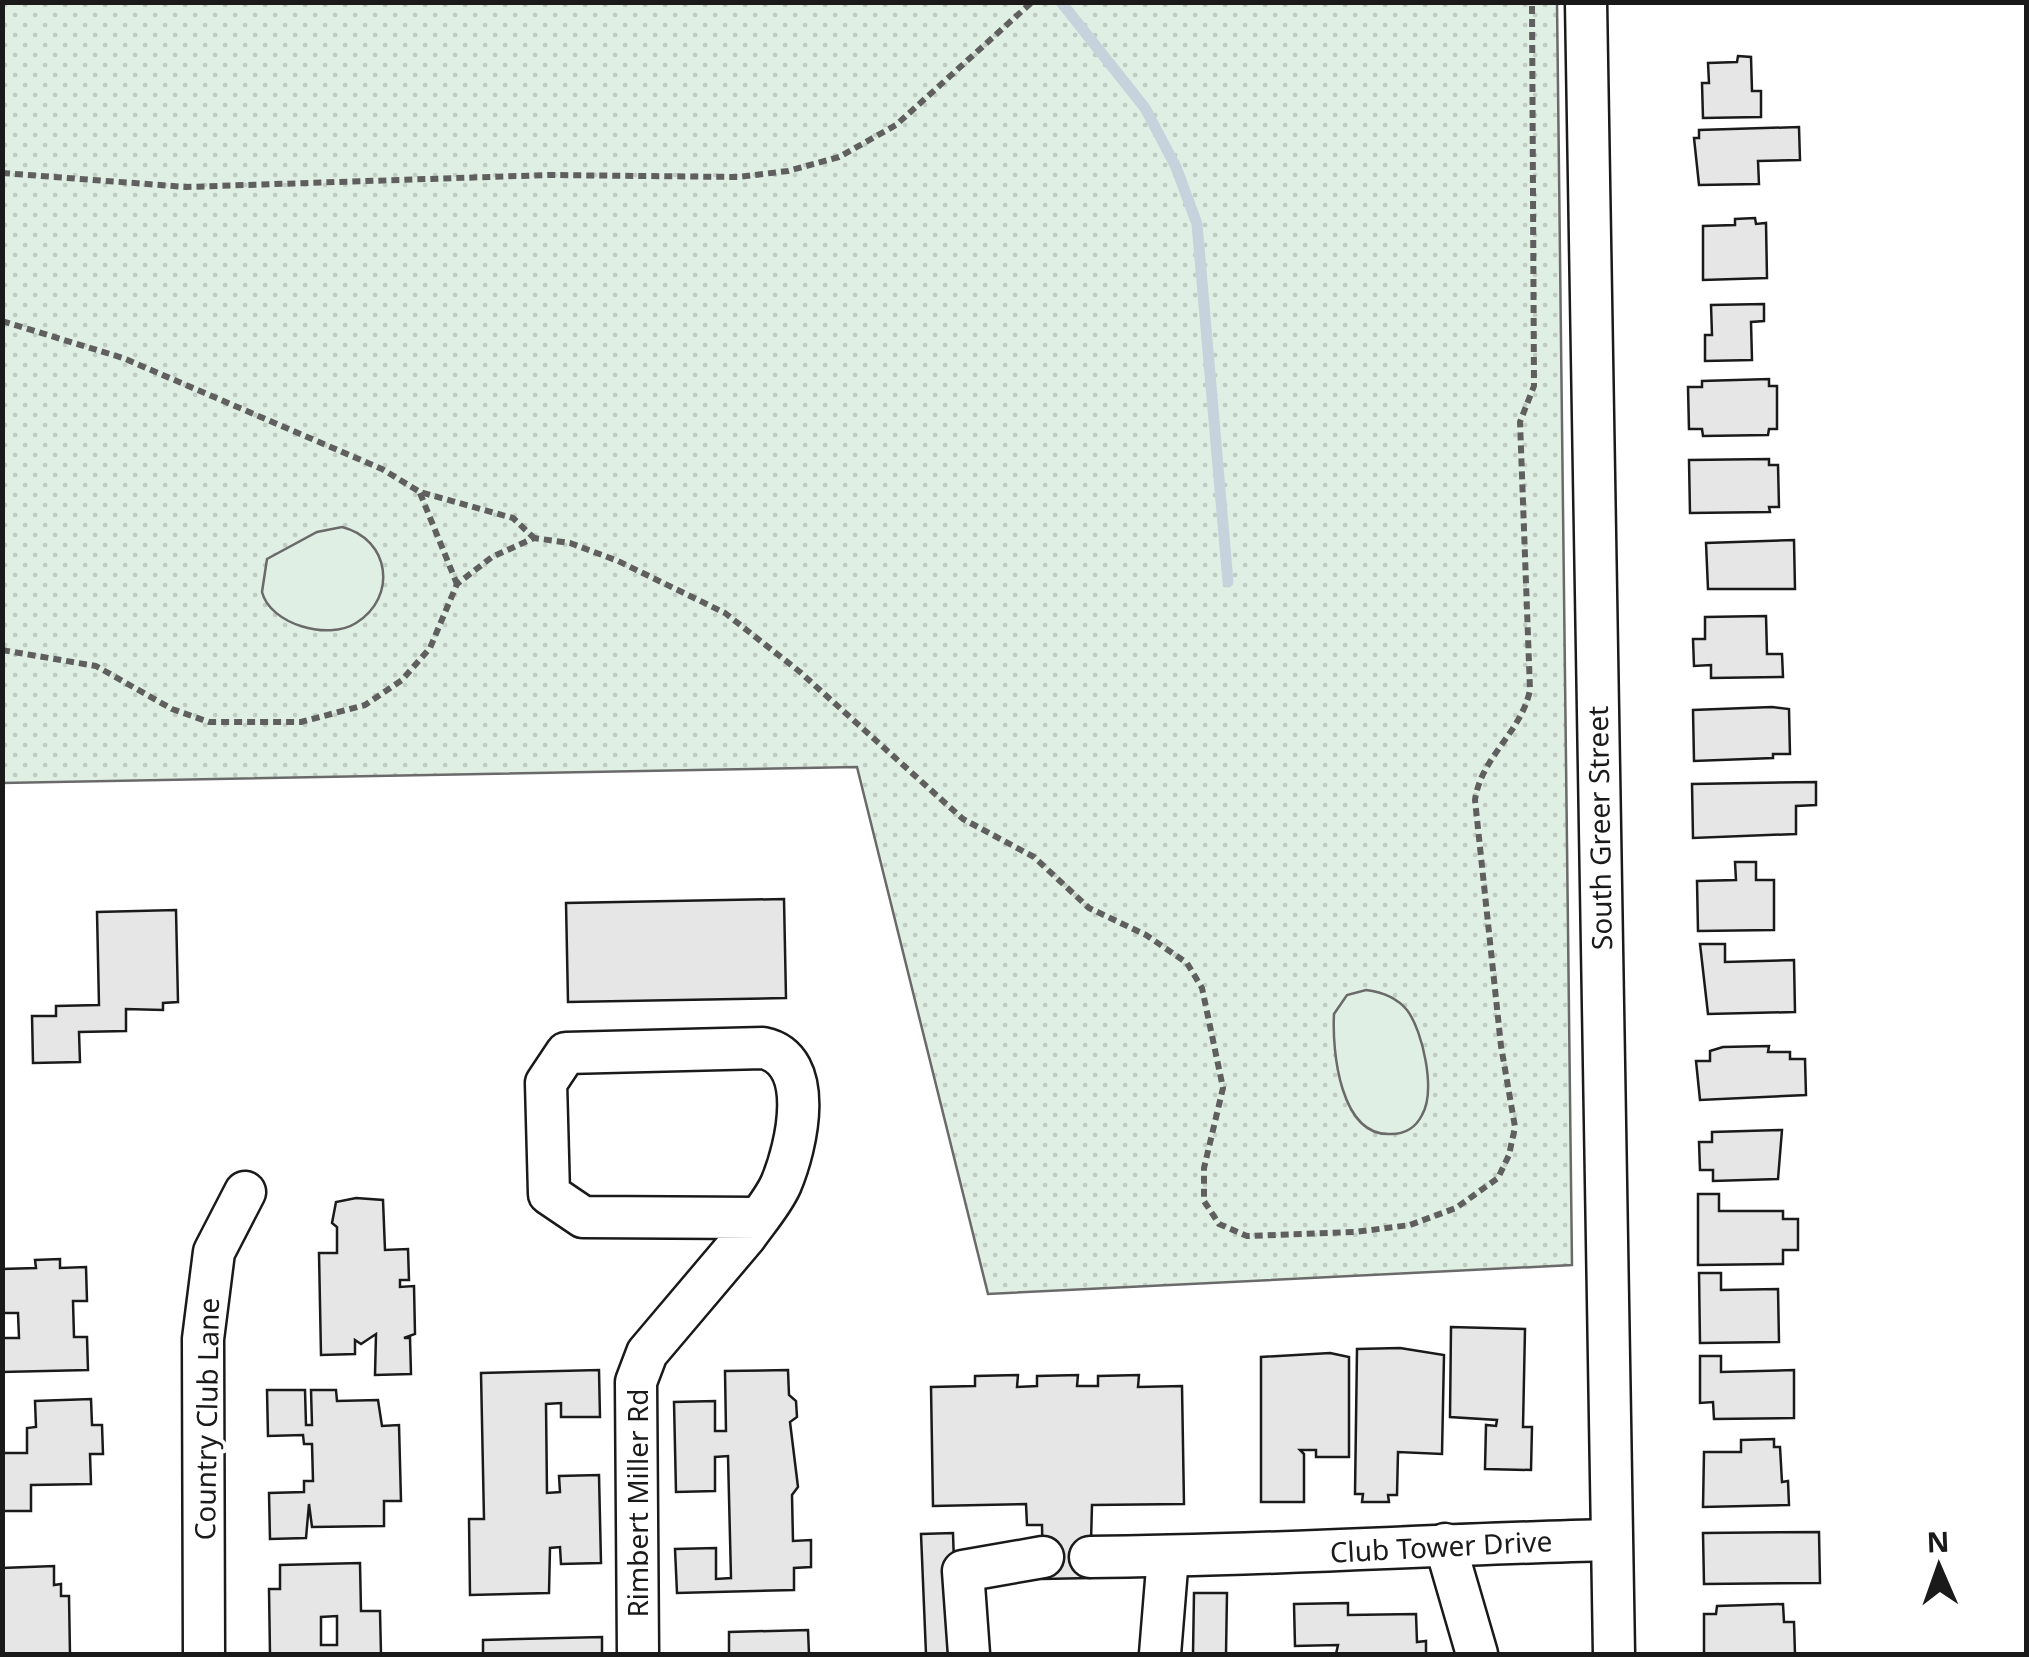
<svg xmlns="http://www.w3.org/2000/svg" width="2029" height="1657" font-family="'Noto Sans',sans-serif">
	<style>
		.grass { fill: url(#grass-dots); stroke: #6a6a6a; stroke-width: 2.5 }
		.pitch { fill: #e0efe3; stroke: #6a6a6a; stroke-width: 2.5 }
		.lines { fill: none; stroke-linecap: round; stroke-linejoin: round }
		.stream { stroke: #c6d2dc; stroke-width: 11 }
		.building { fill: #e6e6e6; stroke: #1a1a1a; stroke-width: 2.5; fill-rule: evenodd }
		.minor-casing { stroke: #1a1a1a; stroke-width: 45 }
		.path { stroke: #5f5f5f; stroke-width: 6; stroke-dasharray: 8 5; stroke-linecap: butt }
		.minor { stroke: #fff; stroke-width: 40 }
		.labels { text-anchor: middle; stroke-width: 8; stroke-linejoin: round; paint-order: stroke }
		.street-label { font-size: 28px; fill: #1a1a1a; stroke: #fff }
	</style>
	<defs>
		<pattern id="grass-dots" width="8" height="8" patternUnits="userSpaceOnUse" patternTransform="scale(2.5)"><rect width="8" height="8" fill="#e0efe3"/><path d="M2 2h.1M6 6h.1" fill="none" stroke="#c0ccc2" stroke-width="1.8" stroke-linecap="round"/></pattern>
	</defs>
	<rect width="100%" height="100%" fill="#fff"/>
	<!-- grass -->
	<path class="grass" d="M2,3H1557L1572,1265L988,1294L857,767L3,783Z"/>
	<!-- pitch -->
	<g class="pitch">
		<path d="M342,527C390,539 398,597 356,623C328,641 270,624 262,592L267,559L317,532Z"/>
		<path d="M1366,990C1382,992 1397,998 1407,1010C1423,1031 1436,1091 1422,1115C1416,1127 1405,1134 1391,1134C1340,1137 1332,1051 1334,1014L1347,995Z"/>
	</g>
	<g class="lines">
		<!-- stream -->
		<path class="stream" d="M1061,2L1145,108L1176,167L1197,224L1228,582"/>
	</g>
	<!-- building -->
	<g class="building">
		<path d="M1738,56L1751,57L1752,91H1761V117L1703,118L1702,83H1709L1708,63L1737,62Z"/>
		<path d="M1799,127L1800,160L1758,161L1759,184L1699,185L1694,138H1699V130Z"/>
		<path d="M1755,218L1756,224L1766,223L1767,278L1703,280V226L1735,225V219Z"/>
		<path d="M1764,304V321L1751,322L1752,360L1705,361V335H1712L1711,305Z"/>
		<path d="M1769,379V386H1777V429H1769L1768,435L1703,436L1702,429H1689L1688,387H1702V381Z"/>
		<path d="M1769,459V465H1778L1779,507H1769L1770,512L1690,513L1689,460Z"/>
		<path d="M1794,540L1795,589H1708L1706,543Z"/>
		<path d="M1766,616L1767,654H1782L1783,677L1711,678V665L1694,666L1693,639H1705V617Z"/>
		<path d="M1772,707L1789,709L1790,754H1773V758L1694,761L1693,710Z"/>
		<path d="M1816,782V805L1796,806V834L1693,838L1692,784Z"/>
		<path d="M1735,862H1756V880H1774V930L1698,931L1697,881L1736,880Z"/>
		<path d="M784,899L786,998L568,1002L566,903Z"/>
		<path d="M176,910L178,1002L163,1003V1010L126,1009V1031L79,1032L80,1062L33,1063L32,1016H56V1006L99,1005L97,912Z"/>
		<path d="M1700,944H1725V962L1794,960L1795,1012L1708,1014Z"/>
		<path d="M1769,1046L1768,1052H1790V1059H1805L1806,1095L1700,1100L1696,1061H1710V1051L1723,1047Z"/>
		<path d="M1782,1130L1778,1179L1713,1181V1170H1700L1699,1142H1712V1132Z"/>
		<path d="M1698,1194H1719V1211H1783V1219H1798V1250H1783V1264L1698,1265Z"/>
		<path d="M356,1198L383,1200L385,1250L408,1249L409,1280H400V1287L414,1286L415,1334L404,1338H410L411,1374L375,1375L376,1334L361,1344L355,1340V1354L321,1355L319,1253H337V1227L332,1223L336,1202Z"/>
		<path d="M60,1259V1268L86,1267L87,1301H73L74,1337H87L88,1370L2,1372V1338H19L18,1313H2V1269L36,1268L35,1260Z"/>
		<path d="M1699,1273H1721V1290L1778,1289L1779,1342L1700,1343Z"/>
		<path d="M1451,1327L1525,1329L1523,1427H1532L1531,1470L1485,1469L1486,1425L1496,1426L1497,1420L1450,1417Z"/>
		<path d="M1400,1348L1444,1355L1442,1454L1398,1452L1397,1495H1388L1389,1502H1362L1363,1494H1355L1357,1349Z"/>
		<path d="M1330,1353L1349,1357V1457H1316V1450H1300L1304,1454V1502H1261V1357Z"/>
		<path d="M1700,1356H1721V1372L1794,1370V1418L1714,1419L1713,1402L1700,1403Z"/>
		<path d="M599,1370L600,1417H561V1403L546,1404L547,1493L560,1492L559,1476L599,1475L601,1563L561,1564L560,1547L550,1548L549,1593L470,1595L469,1519H484L481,1373Z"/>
		<path d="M788,1370L789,1395L796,1401L797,1417L790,1422L798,1487L792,1495L793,1541L811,1540V1567L794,1568V1590L677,1593L675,1549L716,1548V1579L731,1578L728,1456L715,1457V1491L676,1492L674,1402L715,1401V1431H726L725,1371Z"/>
		<path d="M1018,1375L1017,1387L1037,1386V1376L1078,1375L1077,1386H1098V1376L1139,1375L1138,1387L1182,1386L1184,1504L1092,1505L1090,1578L1043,1579L1042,1525H1027L1026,1504L933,1506L931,1387L975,1386V1376Z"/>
		<path d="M267,1390H305L306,1425H312L311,1390H336L337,1401L378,1400L382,1426L399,1425L401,1501H384V1526L312,1527L309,1504L306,1538L270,1539L269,1493L304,1492V1481H313L312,1444H304L303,1435L268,1436Z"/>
		<path d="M91,1399L92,1425H102L103,1454H90L91,1484L31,1485V1511H2V1453H27V1428L36,1427L35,1401Z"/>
		<path d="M1774,1439V1447H1780L1782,1482L1788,1481L1789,1505L1703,1507L1704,1452H1741V1440Z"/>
		<path d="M1819,1532L1820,1583L1704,1584L1703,1533Z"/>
		<path d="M953,1533L957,1654H926L921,1534Z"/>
		<path d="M360,1563L361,1611H380L381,1654H270L269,1589H280V1565ZM337,1616V1645H321V1617Z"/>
		<path d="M54,1566V1585L61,1584V1596H69L70,1654H2V1568Z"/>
		<path d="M1194,1593H1227L1226,1654H1193Z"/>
		<path d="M1348,1603V1615L1416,1614L1417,1642L1426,1641V1654H1336L1338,1645L1295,1646L1294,1604Z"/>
		<path d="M1783,1604L1784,1622H1794L1795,1654H1704V1614H1716L1717,1606Z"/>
		<path d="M808,1630L809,1654H729V1632Z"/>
		<path d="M602,1637V1654H483V1640Z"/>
	</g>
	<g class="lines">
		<defs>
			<g id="minor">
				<path d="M1586,2L1614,1654"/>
				<path d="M1445,1544L1477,1654"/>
				<path d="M1090,1557C1265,1556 1437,1544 1611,1540"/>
				<path d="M204,1654L203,1339L214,1252L245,1192"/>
				<path d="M638,1654L636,1382L647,1353L746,1236C758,1219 773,1202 781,1184C797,1146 817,1059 763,1048L566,1053L546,1083L549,1194L583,1217L759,1218"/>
				<path d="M969,1654L963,1571L1043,1557"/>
				<path d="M1160,1654L1168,1556"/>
			</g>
		</defs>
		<!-- minor casing -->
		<use href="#minor" class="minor-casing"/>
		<!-- path -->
		<g class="path">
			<path d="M2,173L186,187L549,175L738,177L788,171L839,157L896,125L1032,2"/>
			<path d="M2,321L123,358L382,469L420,492L513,518L534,538"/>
			<path d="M420,493L457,584"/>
			<path d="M2,650L96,666L172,709L209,722H301L365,705L402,680L430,648L457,584L492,557L534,538L570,543L618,561L725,613L800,672L963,819L1034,857L1089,908L1146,935L1187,963L1202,988L1223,1088L1204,1168V1201L1219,1224L1247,1236L1355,1232L1410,1225L1456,1208L1498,1178L1509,1155L1515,1127L1501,1046L1475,800C1481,757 1521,733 1530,690L1520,422L1534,386L1532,2"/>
		</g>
		<!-- minor -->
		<use href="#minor" class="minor"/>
	</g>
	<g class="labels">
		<!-- street labels -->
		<g class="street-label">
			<text transform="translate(1600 828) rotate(-91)" y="10">South Greer Street</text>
			<text transform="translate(207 1419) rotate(-89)" y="10">Country Club Lane</text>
			<text transform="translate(638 1503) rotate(-90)" y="10">Rimbert Miller Rd</text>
			<text transform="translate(1441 1547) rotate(-3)" y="10">Club Tower Drive</text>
		</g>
	</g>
	<!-- border -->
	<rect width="2029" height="1657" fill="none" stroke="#1a1a1a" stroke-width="10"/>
	<!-- north arrow -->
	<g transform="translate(1939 1567) rotate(358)" stroke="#ffffff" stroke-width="8" paint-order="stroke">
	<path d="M0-8L18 38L0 25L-18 38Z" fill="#1a1a1a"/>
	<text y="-15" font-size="28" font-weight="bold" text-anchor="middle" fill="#1a1a1a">N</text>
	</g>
</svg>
